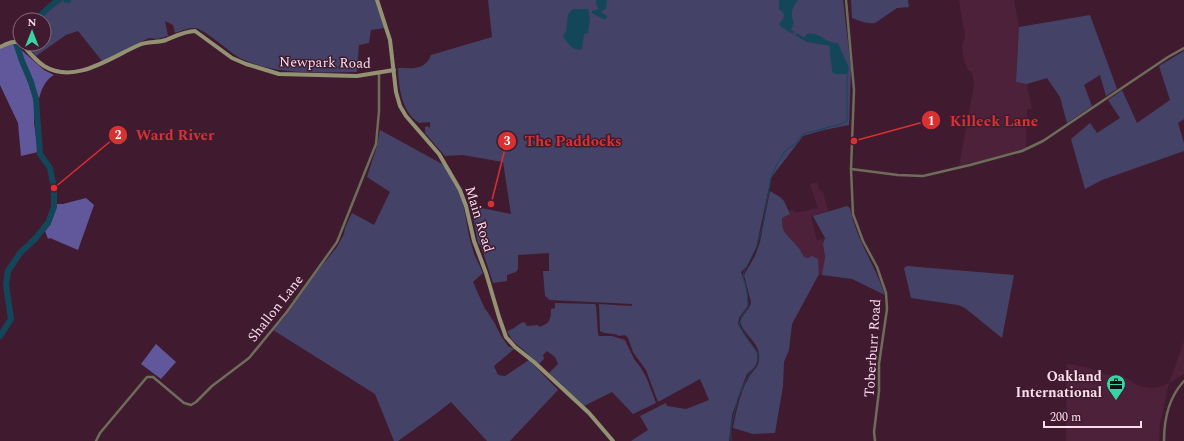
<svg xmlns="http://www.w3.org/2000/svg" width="1184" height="441" font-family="Spectral,serif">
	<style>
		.built { fill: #4d213a }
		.green { fill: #454267 }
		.forest { fill: #60589a }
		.water { fill: #14465a }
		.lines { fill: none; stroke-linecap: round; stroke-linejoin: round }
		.stream { stroke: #14465a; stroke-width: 1 }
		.river { stroke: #14465a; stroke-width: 6 }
		.minor { stroke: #6d6d5a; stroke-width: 2.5 }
		.secondary { stroke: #939374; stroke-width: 4 }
		.labels { text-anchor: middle; stroke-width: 3; stroke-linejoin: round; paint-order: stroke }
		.street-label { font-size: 14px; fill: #f8deea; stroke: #401b30 }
		.poi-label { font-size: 14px; font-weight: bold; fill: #f8deea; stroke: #401b30; text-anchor: end }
		.leader { fill: none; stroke: #d83132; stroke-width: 1.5 }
		.callout-dot { fill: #d83132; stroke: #401b30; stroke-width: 1.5 }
		.mark-label { font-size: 12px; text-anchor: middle; font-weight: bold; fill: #fff }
		.callout-label { font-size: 15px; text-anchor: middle; font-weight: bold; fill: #d83132; stroke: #401b30; stroke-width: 3; stroke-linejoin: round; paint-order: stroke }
	</style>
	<rect width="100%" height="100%" fill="#401b30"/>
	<!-- built -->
	<g class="built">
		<path d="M959,0H1014L1019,27L1016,82L1027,84L1032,109H1027L1026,148L1022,151L959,166L974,85L972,72L968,70L964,60L962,46L965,36Z"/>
		<path d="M817,182L819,189L823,192L828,211L811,217L817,240L824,239L823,244L825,265L822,275L819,274L818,259L804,257L797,246L788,238L784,232L782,223V218L790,214L788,211L794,210L795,213L818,208L810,184Z"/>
		<path d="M1184,341V374L1169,383L1160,424L1159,441H1066L1067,364L1085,367L1108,375H1121L1137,385L1144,387L1153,388L1159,387L1169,383Z"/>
	</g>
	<!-- green -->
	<g class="green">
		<path d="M57,0H375L385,28L371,30L369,43L359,45L357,72C319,72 278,76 242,59C229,53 204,27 193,28C187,28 181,31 175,33L173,25L165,21L168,36L157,39L149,38L102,61L78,31L66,35L36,56L26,44H44V20H38C42,14 43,15 48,11C52,8 53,3 57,0Z"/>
		<path d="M488,0H843L851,68L849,125L824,130L803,136L771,178L756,248L747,266L741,272L746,285L748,305L739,318L738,324L757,353V361L756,366L747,374L743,384L732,415L729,441H631L648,430L640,416L666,403L667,406L686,409L709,400L700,379L658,402L646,370L633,352L628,338L625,335L619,336C613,332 606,335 600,331L599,304L632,306V304L550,300L545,296L543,271H549V253L518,255V269L516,272L507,275V281L493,283L481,246L478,243L471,206L511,214L503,162L463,155L445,156L425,133V127L427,126L430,128V122L419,123C401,111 399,88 398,68C412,68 425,71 431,55L492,37Z"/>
		<path d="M851,0H908L909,7L897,8L875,23C866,24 860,21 852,18Z"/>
		<path d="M1090,15L1117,89L1106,96L1100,75L1084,85L1092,106L1067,123L1060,97L1047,78L1027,84L1016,82L1019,27Z"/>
		<path d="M1184,51V119L1178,123L1184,143V151L1102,180L1085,189L1071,139L1090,123L1097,133L1120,118L1108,100L1122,90L1137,123L1170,100L1159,66Z"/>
		<path d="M380,130L444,165L460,192L463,202L469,236L474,254L483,273L473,282L484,307L494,322L501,336L508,346L514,349L494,366L498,375L505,376L529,360L558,390L510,441H487L451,402L433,416L398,441H394L375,394L273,330L284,318L314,275L337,247L344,234L345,228L352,213L374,225L390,192L367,177L376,149Z"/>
		<path d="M770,191L780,197L784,201L790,214L782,218C782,235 787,234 797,246C800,249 802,254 804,257L808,258L812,256L818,259L819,274L792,324L789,350L784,362L783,386L775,433L753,434L733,428C736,413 740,392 748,379C753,370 761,366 759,354C758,341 741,333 740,320L750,306L751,302L744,275L755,256L760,242Z"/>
		<path d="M847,206L850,208C856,239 875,265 885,295L852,279L822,275L825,257L823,244L825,238L813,216Z"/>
		<path d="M907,266L1014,275L1002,338L965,308L958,305L911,298L904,268Z"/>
		<path d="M555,303L595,304L596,306L598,334L599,336H612L625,340L634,359L641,368L647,379L656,403L633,414L612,392L584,406L549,373L558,364L555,357L547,351L543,355L544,359L539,364L512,340L507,331C514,330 517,324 524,322L526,324L527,326L538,325L539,327C550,324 551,319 551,309L555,308Z"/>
	</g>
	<!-- forest -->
	<g class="forest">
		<path d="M12,43H15L20,61L34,98V123L38,152L21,156L18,123L0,85V49Z"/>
		<path d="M18,47L44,70L54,75C45,80 41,90 39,99L22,60Z"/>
		<path d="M86,198L94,205L78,250L50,238L48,239L45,231L51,223L56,204H63Z"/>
		<path d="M156,344L176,362L161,379L141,364Z"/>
	</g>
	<!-- water -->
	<g class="water">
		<path d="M596,0H607L606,8L601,12L607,16L606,19H603L592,13V11L599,9L596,5Z"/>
		<path d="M779,0H798C792,7 790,14 794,23L791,30L795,32L793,34L781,27L779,24L783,19L784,14L779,9Z"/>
		<path d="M573,9H588L590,18L588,33L584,34L582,49C573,52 566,42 563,35L566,32L568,14Z"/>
		<path d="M797,33L804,38L807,34C821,31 824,44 838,43L849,68L847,74H835L832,72C832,63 829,55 830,46L807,42L801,39L795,35Z"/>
	</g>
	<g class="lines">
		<!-- stream -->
		<path class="stream" d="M731,441V427L738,398L745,382L758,361V353L743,333L739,325L742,316L748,306L747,292L743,278L744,272L756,248L763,225L771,178L776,166L785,151L794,145L803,134L841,124L847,121V73"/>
		<!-- river -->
		<g class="river">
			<path d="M66,0H68"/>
			<path d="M37,20C42,13 52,4 59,0"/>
			<path d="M0,336L11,319L6,285L8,271L20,253L34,240L48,223L54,207V188L50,168L40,154L36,99L31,82L22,61L16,43L20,38"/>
		</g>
		<!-- minor -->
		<g class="minor">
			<path d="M846,0L854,90L851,169L853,214L863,241L877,267L886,293L887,309L879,364V391L874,432L875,441"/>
			<path d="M851,169L898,175L923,176L970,165L1022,151L1043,141L1168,57L1184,48"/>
			<path d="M96,441L100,433L147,377H153L184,403L191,405L196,402L212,386L249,358L286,313L337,242L376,144L379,111V73"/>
			<path d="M1164,441C1164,419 1169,397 1184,381"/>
		</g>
		<!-- secondary -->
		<g class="secondary">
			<path d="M377,0L390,40L396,92L400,106L406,116L439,154L460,190L466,206L474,241L486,273L499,317L506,337L515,347L534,362L589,413L613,441"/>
			<path d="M22,44C28,51 35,60 44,66C75,85 111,57 139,45C148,41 157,43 166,40C176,36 185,31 195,31L232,58L246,64L279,74L357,76L394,70"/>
			<path d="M0,47C7,44 13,40 20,43"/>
		</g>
	</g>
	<!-- icons -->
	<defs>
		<symbol id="office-pin" viewBox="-11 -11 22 30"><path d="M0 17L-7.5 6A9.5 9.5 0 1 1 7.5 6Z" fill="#39d4a5" stroke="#401b30"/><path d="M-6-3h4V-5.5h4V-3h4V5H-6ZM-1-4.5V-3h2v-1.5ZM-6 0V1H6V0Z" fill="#111"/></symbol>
	</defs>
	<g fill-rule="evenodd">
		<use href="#office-pin" x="1105" y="373" width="22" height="30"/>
	</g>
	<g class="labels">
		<!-- street labels -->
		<g class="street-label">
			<text transform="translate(325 62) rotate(1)" y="5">Newpark Road</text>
			<text transform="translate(480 219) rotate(73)" y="5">Main Road</text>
			<text transform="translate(275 308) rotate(-52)" y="5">Shallon Lane</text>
			<text transform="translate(872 348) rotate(-86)" y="5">Toberburr Road</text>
		</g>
		<!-- poi labels -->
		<g class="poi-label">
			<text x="1102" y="381">Oakland<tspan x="1102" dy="16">International</tspan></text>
		</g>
	</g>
	<!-- callouts -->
	<path class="leader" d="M854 141L931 120M54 188L118 135M491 204L507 141"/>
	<g class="callout-dot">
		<circle cx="854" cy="141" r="4"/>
		<circle cx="54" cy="188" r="4"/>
		<circle cx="491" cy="204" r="4"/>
		<circle cx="931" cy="120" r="10"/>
		<circle cx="118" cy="135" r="10"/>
		<circle cx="507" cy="141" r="10"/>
	</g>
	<g class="mark-label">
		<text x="931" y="125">1</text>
		<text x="118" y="139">2</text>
		<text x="507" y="145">3</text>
	</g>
	<g class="callout-label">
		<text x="994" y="126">Killeek Lane</text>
		<text x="175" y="140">Ward River</text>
		<text x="573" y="146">The Paddocks</text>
	</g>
	<!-- north arrow -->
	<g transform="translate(32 32)"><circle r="19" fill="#401b30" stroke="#8a697a"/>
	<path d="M0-3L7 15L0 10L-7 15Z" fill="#39d4a5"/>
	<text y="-6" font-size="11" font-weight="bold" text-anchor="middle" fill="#f8deea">N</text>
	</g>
	<!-- scale -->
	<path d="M1044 421v6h97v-6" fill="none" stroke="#f8deea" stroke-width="2"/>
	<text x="1050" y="421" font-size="12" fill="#f8deea" stroke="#401b30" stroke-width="3" paint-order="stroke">200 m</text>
</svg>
